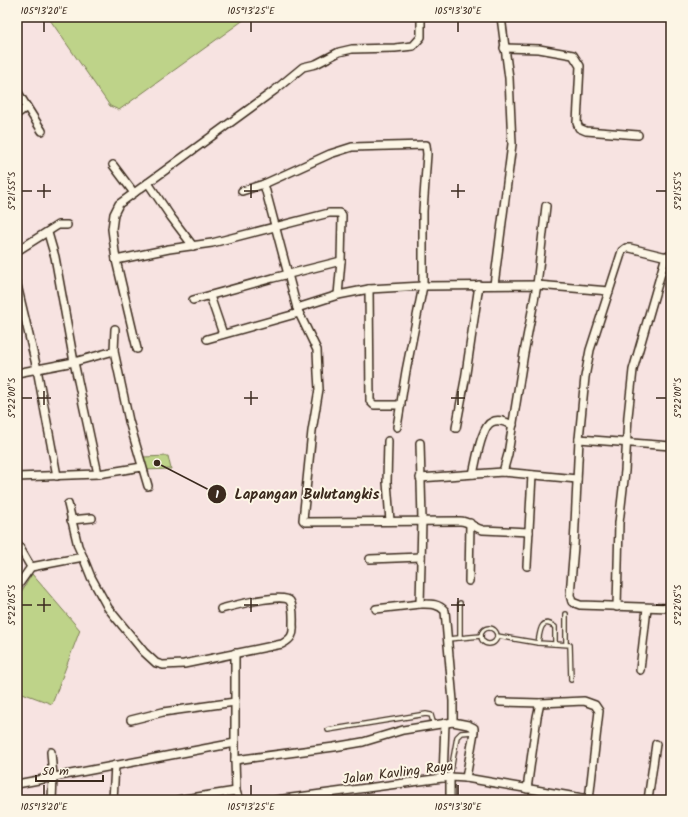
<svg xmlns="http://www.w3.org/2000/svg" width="688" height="817" font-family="Kalam,sans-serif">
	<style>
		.green { fill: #bed389; stroke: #7c7e54 }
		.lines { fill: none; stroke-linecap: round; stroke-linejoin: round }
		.lane-casing { stroke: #3b2a1e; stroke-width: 6 }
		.street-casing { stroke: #3b2a1e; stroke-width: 10 }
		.lane { stroke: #fcf5e5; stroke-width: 3.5 }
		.street { stroke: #fcf5e5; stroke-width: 7 }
		.ticks { fill: none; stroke: #3b2a1e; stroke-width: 1.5 }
		.labels { text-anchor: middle; stroke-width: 4; stroke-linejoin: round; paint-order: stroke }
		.street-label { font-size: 14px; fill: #3b2a1e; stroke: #fcf5e5 }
		.leader { fill: none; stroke: #3b2a1e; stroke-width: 1.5 }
		.callout-dot { fill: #3b2a1e; stroke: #fcf5e5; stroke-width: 1.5 }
		.mark-label { font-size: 12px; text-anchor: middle; font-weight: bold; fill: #fff }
		.callout-label { font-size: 15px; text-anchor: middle; font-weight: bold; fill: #3b2a1e; stroke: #fcf5e5; stroke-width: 4; stroke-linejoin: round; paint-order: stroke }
		.neatline { fill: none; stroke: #3b2a1e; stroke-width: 1.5 }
		.ticks-label { font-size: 10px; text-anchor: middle; fill: #3b2a1e }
	</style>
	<rect width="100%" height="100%" fill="#f7e3e1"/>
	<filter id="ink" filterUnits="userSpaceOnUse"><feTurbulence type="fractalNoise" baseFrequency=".025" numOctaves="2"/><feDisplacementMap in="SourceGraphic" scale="8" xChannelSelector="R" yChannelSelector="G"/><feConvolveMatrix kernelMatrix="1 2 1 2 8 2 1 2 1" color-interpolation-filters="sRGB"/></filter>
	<g filter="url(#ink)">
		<!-- green -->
		<g class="green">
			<path d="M48,17H244L245,19L119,110L110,106Z"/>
			<path d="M168,456L171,469L144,470L143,457Z"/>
			<path d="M32,574L80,630L52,704L17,691V599Z"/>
		</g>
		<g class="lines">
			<defs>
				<g id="lane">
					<path d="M460,603V638"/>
					<path d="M566,614V644"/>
					<circle cx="489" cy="636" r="8"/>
					<path d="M497,636L538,643L570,645L571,680"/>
					<path d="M448,639L481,636"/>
					<path d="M538,643C540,633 540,616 555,627V644"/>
					<path d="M328,730L426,714L431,715L434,725"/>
					<path d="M450,776L457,737L461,733L473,732"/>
				</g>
				<g id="street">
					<path d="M504,48L539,49L573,55L580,66L577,123L579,128L586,131L638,135"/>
					<path d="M17,91L42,131"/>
					<path d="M17,114L27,107"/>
					<path d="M113,165L134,193"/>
					<path d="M148,183L171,217L193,246"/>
					<path d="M264,184L297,308"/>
					<path d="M242,191L264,184L330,154L352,147L426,145L427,154L423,211V286L406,371L397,427"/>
					<path d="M48,233L55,257L74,362L98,474"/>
					<path d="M17,251L58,225H67"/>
					<path d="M671,258L630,248H626L622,251L590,350L585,377L579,439L574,546L570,595L572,602L580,605L671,608"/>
					<path d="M116,260L169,249L212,243L329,213H339L342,215L341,261L338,295"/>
					<path d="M17,285L37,369L57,476"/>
					<path d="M494,285L512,144L509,78L501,17"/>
					<path d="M369,289L370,401L374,405H401"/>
					<path d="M210,296L223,334"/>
					<path d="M193,300L273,278L341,261"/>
					<path d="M299,313L317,350L318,373L319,389L312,431L303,520L305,522L460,521C469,521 474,528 483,530L529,532"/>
					<path d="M115,329L114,351L129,421L148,486"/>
					<path d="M207,339L299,313L297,308L338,295L369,289L423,286L537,285L609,291"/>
					<path d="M137,349L116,260L112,229L114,214L119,204L275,90L303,67L316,64L339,52L352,49L395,48L413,46L421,37V17"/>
					<path d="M17,373L74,362L114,351"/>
					<path d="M456,428L465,380L479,285"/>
					<path d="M579,439L671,446"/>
					<path d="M388,441L387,482L390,521"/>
					<path d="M420,443L422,520L420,604C430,604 438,603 445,611L453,701V722L468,725L474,728V732L466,778"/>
					<path d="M503,472L508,454L524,353L537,285L546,206"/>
					<path d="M473,474C476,463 481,426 492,422C499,418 507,423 513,425"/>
					<path d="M17,477L98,474L142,467"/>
					<path d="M420,478L503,472L577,479"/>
					<path d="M71,520L92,518"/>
					<path d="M17,543L31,567"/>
					<path d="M83,557L91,577L108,608L144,652L156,663L163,665L184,664L282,644C291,639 294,635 293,625C293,618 294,607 290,601C283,592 232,606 221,609"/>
					<path d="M370,559L421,557"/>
					<path d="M527,566L532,475"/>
					<path d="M469,581L470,523"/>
					<path d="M17,587L31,567L83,557L78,546L68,504"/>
					<path d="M617,607L619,523L625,471L628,416L633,370L666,256"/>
					<path d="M376,609L420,604"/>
					<path d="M235,653V760L236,791L239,800"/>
					<path d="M640,670L647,608"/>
					<path d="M500,702L540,703L584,701L595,705L599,711L589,800"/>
					<path d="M131,720L163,712L235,702"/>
					<path d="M51,752L53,777L52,800"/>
					<path d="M235,760L334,747L363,742L403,730L453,722"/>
					<path d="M443,778L445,723"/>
					<path d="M17,784L235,743"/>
					<path d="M527,789L537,717L540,703"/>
					<path d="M113,800L115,765"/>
					<path d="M178,800L236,791"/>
					<path d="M276,800L450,777L466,778L594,800"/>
					<path d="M450,800V777"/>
					<path d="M648,800L656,744"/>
				</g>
			</defs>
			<!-- lane casing -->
			<use href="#lane" class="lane-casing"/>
			<!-- street casing -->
			<use href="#street" class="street-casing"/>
			<!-- lane -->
			<use href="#lane" class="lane"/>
			<!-- street -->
			<use href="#street" class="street"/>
		</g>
	</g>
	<!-- ticks -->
	<path class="ticks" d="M44,22V32M251,22V32M458,22V32M44,184V198M251,184V198M458,184V198M22,191H32M37,191H51M244,191H258M451,191H465M656,191H666M44,391V405M251,391V405M458,391V405M22,398H32M37,398H51M244,398H258M451,398H465M656,398H666M44,598V612M251,598V612M458,598V612M22,605H32M37,605H51M244,605H258M451,605H465M656,605H666M44,785V795M251,785V795M458,785V795"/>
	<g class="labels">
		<!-- street labels -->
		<g class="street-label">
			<text transform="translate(398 772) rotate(-7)" y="5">Jalan Kavling Raya</text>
		</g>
	</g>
	<!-- callouts -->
	<path class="leader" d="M157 463L217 494"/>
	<g class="callout-dot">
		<circle cx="157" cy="463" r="4"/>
		<circle cx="217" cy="494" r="10"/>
	</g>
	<g class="mark-label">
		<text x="217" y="498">1</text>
	</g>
	<g class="callout-label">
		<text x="307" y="499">Lapangan Bulutangkis</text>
	</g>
	<!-- margin -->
	<rect width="688" height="817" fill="none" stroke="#fcf5e5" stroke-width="44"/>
	<!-- scale -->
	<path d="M36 775v6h67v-6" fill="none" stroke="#3b2a1e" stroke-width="2"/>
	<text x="42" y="775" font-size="12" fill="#3b2a1e" stroke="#fcf5e5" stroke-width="3" paint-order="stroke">50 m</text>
	<rect x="22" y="22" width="644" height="773" class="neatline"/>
	<g class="ticks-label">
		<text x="44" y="14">105°13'20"E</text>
		<text x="251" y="14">105°13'25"E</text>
		<text x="458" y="14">105°13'30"E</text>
		<text transform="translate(11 191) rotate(-90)" y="4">5°21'55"S</text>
		<text transform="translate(677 191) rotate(-90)" y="4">5°21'55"S</text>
		<text transform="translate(11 398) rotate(-90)" y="4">5°22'00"S</text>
		<text transform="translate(677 398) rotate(-90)" y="4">5°22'00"S</text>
		<text transform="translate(11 605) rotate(-90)" y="4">5°22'05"S</text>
		<text transform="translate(677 605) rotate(-90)" y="4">5°22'05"S</text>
		<text x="44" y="810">105°13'20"E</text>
		<text x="251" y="810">105°13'25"E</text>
		<text x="458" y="810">105°13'30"E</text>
	</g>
</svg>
